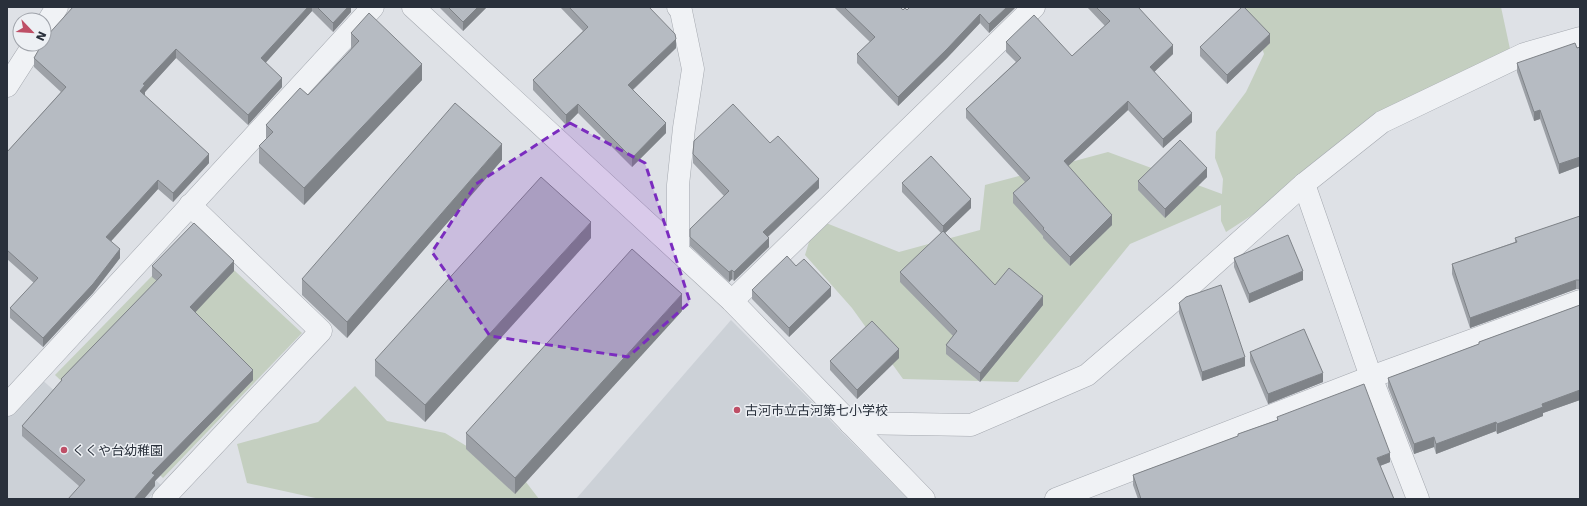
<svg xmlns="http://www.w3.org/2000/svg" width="1587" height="506" font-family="'DejaVu Sans','Noto Sans JP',sans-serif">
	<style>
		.built { fill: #ccd1d7 }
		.green { fill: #c4cfc0 }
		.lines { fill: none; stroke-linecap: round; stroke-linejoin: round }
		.minor-casing { stroke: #a4a8af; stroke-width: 23 }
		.minor { stroke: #f0f2f5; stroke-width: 22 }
		.wall { fill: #9da1a7 }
		.shaded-wall { fill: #7f8388 }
		.building { fill: #b6bbc2; stroke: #7f8388 }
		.marked { fill: #7b2cbf; fill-opacity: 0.2; stroke: #7b2cbf; stroke-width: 3; stroke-dasharray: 8 5; stroke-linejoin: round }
		.poi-dot { fill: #be4f66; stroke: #edf0f4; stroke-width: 1.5 }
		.labels { text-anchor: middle; stroke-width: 3; stroke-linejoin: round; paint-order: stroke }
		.poi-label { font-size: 13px; fill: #29303b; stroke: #edf0f4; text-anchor: start }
	</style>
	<rect width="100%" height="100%" fill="#dee1e6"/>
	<!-- built -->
	<g class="built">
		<path d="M731,320L908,499H576Z"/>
		<path d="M40,378L161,485L148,499H7V416Z"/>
	</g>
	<!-- green -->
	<g class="green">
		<path d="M1239,7H1501L1510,49L1226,232L1221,221V205L1130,244L1018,382L903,379L852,308L805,255L816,219L899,252L980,230L985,185L1108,152L1222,194L1223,179L1215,158L1216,132L1246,92L1264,54L1253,20Z"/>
		<path d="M194,233L302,333L163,478L55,375Z"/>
		<path d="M355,386L387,421L445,433L526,482L539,499H320L247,483L237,444L318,422Z"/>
	</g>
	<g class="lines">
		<defs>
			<g id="minor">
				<path d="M413,7L732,301L924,499"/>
				<path d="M44,28L57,7"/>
				<path d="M7,86L34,44"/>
				<path d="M1304,184L1371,377L1418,499"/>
				<path d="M678,250V185L684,128L693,69L681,11L678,7"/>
				<path d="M732,301L1034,7"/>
				<path d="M7,405L373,7"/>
				<path d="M850,423L971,425L1087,375L1180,295L1304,184L1382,122L1524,54L1580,38"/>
				<path d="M163,499L321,331L190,205"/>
				<path d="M1056,499L1371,377L1580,301"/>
			</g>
		</defs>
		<!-- minor casing -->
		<use href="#minor" class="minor-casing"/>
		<!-- minor -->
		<use href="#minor" class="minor"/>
	</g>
	<!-- wall -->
	<g class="wall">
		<path d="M73,7H351V12L333,32L312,11L265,63L282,87L248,125L176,58L145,92L144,95L209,163L173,202L158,189L110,241L120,258L93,293L43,347L10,318V308L34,283L7,259V152L61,92L34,67V58Z"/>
		<path d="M439,7H487L463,31Z"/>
		<path d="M560,7H649L676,48L633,90L666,133L632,167L578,113L566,125L533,90V80L583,31Z"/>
		<path d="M834,7H900L903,10H907L910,7H1016L989,33L980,23L947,58L898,106L857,63V54L870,42Z"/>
		<path d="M1087,7H1138L1173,54L1154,72L1192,122L1163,148L1128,110L1068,166L1112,225L1070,266L1043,238V236L1013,203V193L1026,183L966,118V109L1016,62L1006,52V42L1072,56L1105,26Z"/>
		<path d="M351,33L422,80L304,205L259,163V146L266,139V125L308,95L351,49Z"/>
		<path d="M1270,43L1227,84L1200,56V47Z"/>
		<path d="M1580,47V166L1559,174L1540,119L1534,121L1517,72V63Z"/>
		<path d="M770,143L819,188L768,237L769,247L734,281L732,279L729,282L690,246V229L724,196L693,163V154Z"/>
		<path d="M502,160L347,338L302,295V279Z"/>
		<path d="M1207,177L1165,218L1138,190V181Z"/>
		<path d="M902,183L971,208L945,233L995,285L1043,305L980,382L946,354V345L953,336L900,282V272L941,233L902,192Z"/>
		<path d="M1580,216V289H1576L1470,328L1452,274V264L1515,242V238Z"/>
		<path d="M591,238L425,422L375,376V360Z"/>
		<path d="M1234,258L1303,280L1249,303L1234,267Z"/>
		<path d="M152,266L234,271L195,312L253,380L155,481V486H79L22,436V426L61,381V379L157,281L152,277Z"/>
		<path d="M796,266L831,296L789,337L752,299V290Z"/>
		<path d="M1179,303L1245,366L1202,381L1179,313Z"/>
		<path d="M1580,305V400L1543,413V416L1497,434L1496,431L1436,454L1434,447L1414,454L1388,387V378L1479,344V342Z"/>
		<path d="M682,311L515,494L466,449V433Z"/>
		<path d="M1250,352L1323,382L1268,404L1250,361Z"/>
		<path d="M899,358L857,399L830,370V361Z"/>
		<path d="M1277,417L1390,462L1380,466L1394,499H1138L1133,485V475L1238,436V434L1277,420Z"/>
	</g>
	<!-- shaded-wall -->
	<g class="shaded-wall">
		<path d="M308,7H312V11L261,68V58Z"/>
		<path d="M347,7H351V12L333,32V23Z"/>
		<path d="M478,7H487L463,31V22Z"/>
		<path d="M1007,7H1016L989,33V24Z"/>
		<path d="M980,14V23L947,58L898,106V97Z"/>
		<path d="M1270,34V43L1227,84V75Z"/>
		<path d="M676,39V48L628,94V85Z"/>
		<path d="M1173,45V54L1150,76V67Z"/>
		<path d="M176,49V58L145,92V95L140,100V91L143,84Z"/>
		<path d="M422,64V80L304,205V188Z"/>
		<path d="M282,78V87L248,125V115Z"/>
		<path d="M1128,101V110L1064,170V161Z"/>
		<path d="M578,104V113L566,125V115Z"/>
		<path d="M1540,110V119L1534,121V112Z"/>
		<path d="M1192,113V122L1163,148V139Z"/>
		<path d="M666,123V133L632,167V158Z"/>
		<path d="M502,144V160L347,338V322Z"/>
		<path d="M209,154V163L173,202V193Z"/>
		<path d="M1580,157V166L1559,174V164Z"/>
		<path d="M1207,168V177L1165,218V209Z"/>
		<path d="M819,179V188L763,241V232Z"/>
		<path d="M158,180V189L106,247V237Z"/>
		<path d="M971,199V208L943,235V226Z"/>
		<path d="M1112,215V225L1070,266V257Z"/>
		<path d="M591,222V238L425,422V405Z"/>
		<path d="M769,238V247L734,281V272Z"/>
		<path d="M120,249V258L93,293L43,347V338Z"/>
		<path d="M234,261V271L190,318V307Z"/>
		<path d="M732,270V279L729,282V272Z"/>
		<path d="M1303,271V280L1249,303V294Z"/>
		<path d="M1576,280V289L1470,328V318Z"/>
		<path d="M831,287V296L789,337V328Z"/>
		<path d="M682,294V311L515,494V478Z"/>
		<path d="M1043,296V305L980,382V373Z"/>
		<path d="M899,349V358L857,399V390Z"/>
		<path d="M1245,357V366L1202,381V372Z"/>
		<path d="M253,370V380L155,481V486L144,499H134L152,473Z"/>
		<path d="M1323,373V382L1268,404V394Z"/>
		<path d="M1580,390V400L1543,413V416L1497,434V424L1542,404Z"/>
		<path d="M1496,422V431L1436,454V444Z"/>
		<path d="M1434,437V447L1414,454V444Z"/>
		<path d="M1390,453V462L1377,467V458Z"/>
	</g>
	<!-- building -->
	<g class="building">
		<path d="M73,7H308L261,58L282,78L248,115L176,49L143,84L145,85L140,91L209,154L173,193L158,180L106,237L120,249L93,284L43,338L10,308L38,278L7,250V152L66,87L34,58L42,44H44V40L46,37Z"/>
		<path d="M317,7H348L333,23Z"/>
		<path d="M448,7H478L463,22Z"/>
		<path d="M569,7H649L675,34L676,39L628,85L666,123L632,158L578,104L566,115L533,80L588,27Z"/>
		<path d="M844,7H900L903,10L905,8L907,10L910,7H1007L989,24L980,14L947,49L898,97L857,54L875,37Z"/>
		<path d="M1096,7H1138L1173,45L1150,67L1192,113L1163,139L1128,101L1064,161L1112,215L1070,257L1043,229L1044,228L1013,193L1030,178L966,109L1021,58L1006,42L1034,15L1072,56L1110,21Z"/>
		<path d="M1242,7H1244L1270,34L1227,75L1200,47Z"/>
		<path d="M369,13L422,64L304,188L259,146L273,132L266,125L300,88L308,95L359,41L351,33Z"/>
		<path d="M1575,43L1577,48L1580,47V157L1559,164L1540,110L1534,112L1517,63Z"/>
		<path d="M455,103L502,144L347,322L302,279Z"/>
		<path d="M733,104L770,143L778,136L819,179L763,232L769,238L734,272L732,270L729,272L690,237V229L729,191L693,154L694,141Z"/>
		<path d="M1180,140L1207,168L1165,209L1138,181Z"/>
		<path d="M931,156L971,199L943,226L902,183Z"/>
		<path d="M541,177L591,222L425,405L375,360Z"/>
		<path d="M1580,216V280H1576L1470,318L1452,264L1517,242L1515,238Z"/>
		<path d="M194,223L234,261L190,307L253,370L152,473L155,475L134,499H68L85,480L22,426L62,380L61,379L162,275L152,266Z"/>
		<path d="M943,231L995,285L1009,268L1043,296L980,373L946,345L957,331L900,272Z"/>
		<path d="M1288,235L1303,271L1249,294L1234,258Z"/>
		<path d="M632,249L682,294L515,478L466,433Z"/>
		<path d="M787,256L796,266L804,259L831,287L789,328L752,290Z"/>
		<path d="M1221,285L1245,357L1202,372L1179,303L1186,297Z"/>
		<path d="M1580,305V390L1542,404L1543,407L1497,424L1496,422L1436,444L1434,437L1414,444L1388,378L1479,344V342Z"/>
		<path d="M872,321L899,349L857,390L830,361Z"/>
		<path d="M1304,329L1323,373L1268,394L1250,352Z"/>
		<path d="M1364,384L1390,453L1377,458L1394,499H1141L1133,475L1238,436V434L1278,420L1277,417Z"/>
	</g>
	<!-- marked area -->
	<path class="marked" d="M570,123L645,163L690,302L628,357L490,336L432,252L476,184Z"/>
	<!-- markers -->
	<g class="poi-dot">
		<circle cx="737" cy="410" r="4"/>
		<circle cx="64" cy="450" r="4"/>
	</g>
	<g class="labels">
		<!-- poi labels -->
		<g class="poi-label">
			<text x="745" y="415">古河市立古河第七小学校</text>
			<text x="72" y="455">くくや台幼稚園</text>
		</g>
	</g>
	<!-- border -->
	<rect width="1587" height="506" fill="none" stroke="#29303b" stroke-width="16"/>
	<!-- north arrow -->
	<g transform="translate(32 32) rotate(115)"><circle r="19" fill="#edf0f4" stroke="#9fa3aa"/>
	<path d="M0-3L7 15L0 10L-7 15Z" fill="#be4f66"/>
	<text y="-6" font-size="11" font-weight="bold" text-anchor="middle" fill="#29303b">N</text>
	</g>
</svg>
